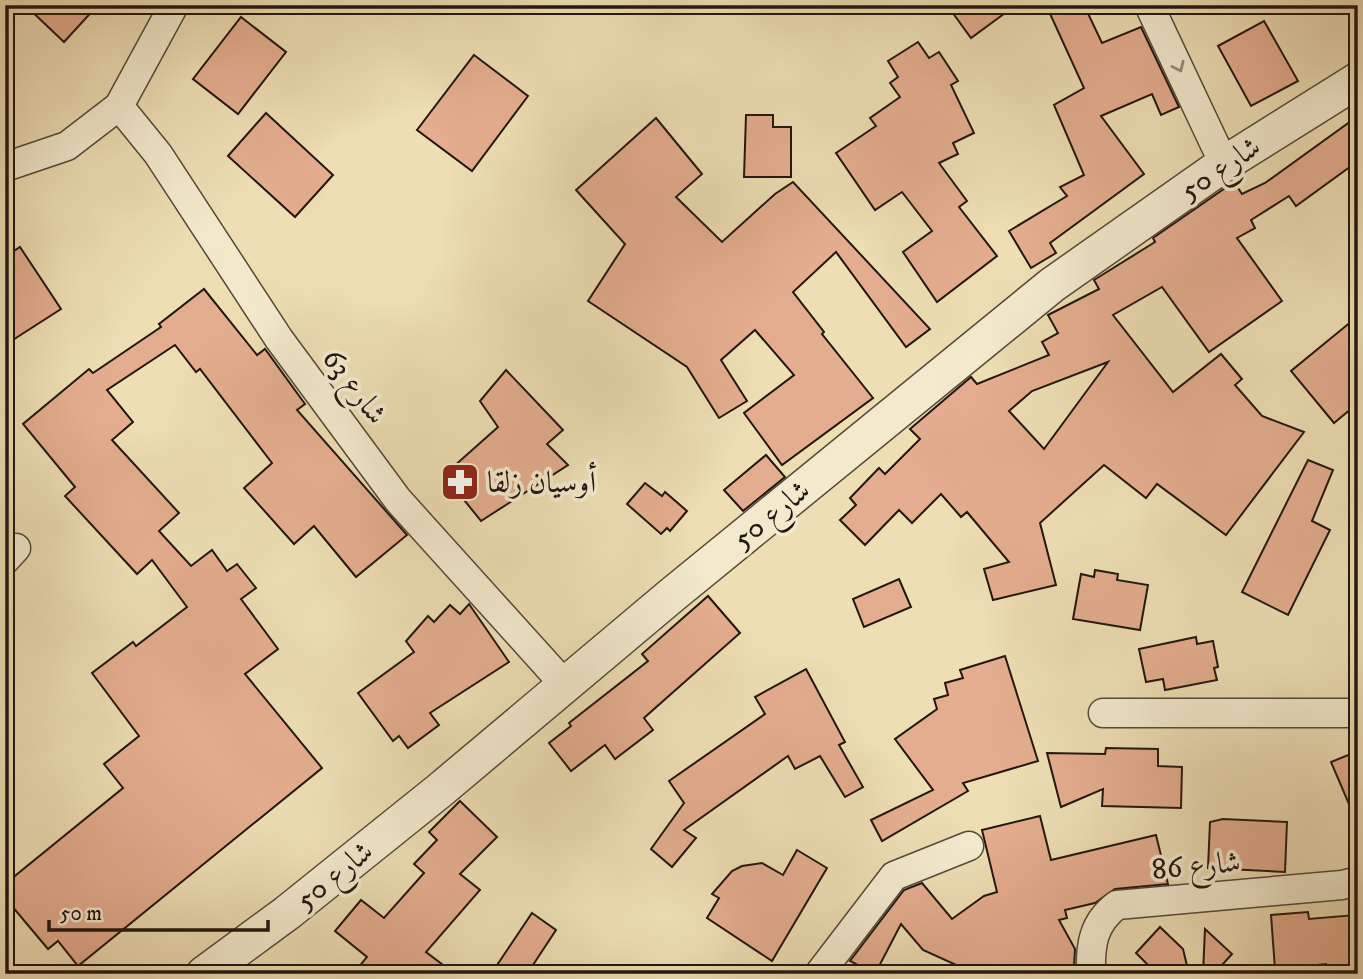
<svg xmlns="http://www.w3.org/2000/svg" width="1363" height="979" font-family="'IM FELL DW Pica',Amiri,serif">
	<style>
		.building { fill: #e4ad8f; stroke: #221610; stroke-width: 2; fill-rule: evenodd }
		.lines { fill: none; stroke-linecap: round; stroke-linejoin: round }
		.minor-casing { stroke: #554839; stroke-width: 31 }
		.tertiary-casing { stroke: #554839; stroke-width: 38 }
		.minor { stroke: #f3eace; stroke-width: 28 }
		.tertiary { stroke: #f3eace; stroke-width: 35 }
		.oneway { stroke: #958b78 }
		.labels { text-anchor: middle; stroke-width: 7; stroke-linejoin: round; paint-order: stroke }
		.street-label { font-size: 30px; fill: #221610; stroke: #f3eace }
		.poi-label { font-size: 30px; fill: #221610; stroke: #f3eace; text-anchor: start }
	</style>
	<rect width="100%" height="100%" fill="#eddeb4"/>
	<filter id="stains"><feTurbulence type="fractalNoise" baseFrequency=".00286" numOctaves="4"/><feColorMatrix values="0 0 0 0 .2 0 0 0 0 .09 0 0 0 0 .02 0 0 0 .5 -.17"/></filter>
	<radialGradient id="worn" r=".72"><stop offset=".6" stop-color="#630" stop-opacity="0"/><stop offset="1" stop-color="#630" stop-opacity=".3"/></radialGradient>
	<!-- building -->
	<g class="building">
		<path d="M25,5H98L64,42Z"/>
		<path d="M947,5H1016L971,38Z"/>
		<path d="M1046,5H1084L1102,43L1141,27L1179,107L1161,115L1152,94L1101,116L1144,174L1050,243L1056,253L1031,268L1009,231L1067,196L1060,187L1084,175L1054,105L1084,88Z"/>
		<path d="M241,17L286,52L238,114L193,79Z"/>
		<path d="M1264,21L1298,81L1251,106L1218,46Z"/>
		<path d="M918,42L929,58L939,52L958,81L951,85L974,133L953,143L958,154L939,163L967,201L959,207L997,256L937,302L903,252L932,231L902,192L875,210L836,153L876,126L870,118L900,97L890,83L898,77L888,61Z"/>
		<path d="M474,55L528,96L472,171L417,130Z"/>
		<path d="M266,113L333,175L295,217L228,156Z"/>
		<path d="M746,115H773V127H791V177H744Z"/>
		<path d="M1358,116V161L1296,206L1289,196L1251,220L1255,228L1237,238L1282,301L1209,352L1162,287L1113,315L1173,392L1221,354L1242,379L1235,385L1262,416L1304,432L1226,535L1157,484L1146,498L1104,465L1040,523L1056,585L993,600L984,569L1009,562L967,512L961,517L941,494L912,523L899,510L865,545L840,520L856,505L850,498L879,468L885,474L920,439L910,429L971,377L977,384L1049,355L1042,342L1058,333L1048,315L1099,289L1094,280L1155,242L1153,238L1234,182L1242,194L1265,183ZM1108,362L1044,449L1009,411L1032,391Z"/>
		<path d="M656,118L702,174L676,197L722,242L775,194L793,182L930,329L906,347L836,252L793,292L824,332L822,334L873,398L782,465L744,413L794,375L755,330L721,360L747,401L719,418L687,367L588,301L625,244L576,190Z"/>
		<path d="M20,247L61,309L5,345V257Z"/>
		<path d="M204,289L257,355L265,349L305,404L297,410L407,535L356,577L314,526L294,544L244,488L272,463L200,369L196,372L175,345L107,390L133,422L112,440L179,513L159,531L191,566L212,550L227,571L237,564L256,588L241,599L278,649L245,674L322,768L78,966L58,941L48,949L5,898V884L123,788L104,764L139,736L92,673L133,642L136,646L187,607L152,560L137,574L65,496L75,487L23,424L89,369L93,373L161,327L159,324Z"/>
		<path d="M1358,316V403L1334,423L1291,371Z"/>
		<path d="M506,370L563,430L547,444L568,465L481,521L444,475L498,427L480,401Z"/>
		<path d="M766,455L785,477L743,511L724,490Z"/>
		<path d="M1308,460L1333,470L1312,521L1330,530L1288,615L1242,592Z"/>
		<path d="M645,483L662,496L665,492L687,511L670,531L667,528L661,534L627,504Z"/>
		<path d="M1095,570L1118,574L1117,580L1148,585L1140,630L1073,619L1081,574L1094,577Z"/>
		<path d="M899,579L911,607L864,627L853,599Z"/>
		<path d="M708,596L740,633L644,718L653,730L615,759L605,745L571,771L549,743L571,726L569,723L648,661L642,654Z"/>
		<path d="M469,604L509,662L430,713L439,725L408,748L399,736L393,741L358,693L414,652L406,641L428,616L434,622L450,605L460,614Z"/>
		<path d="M1196,637L1197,644L1213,641L1218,667L1214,668L1217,680L1165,690L1163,679L1146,682L1139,649Z"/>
		<path d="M1005,656L1038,761L963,783L968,791L882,841L871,820L933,790L895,739L937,709L934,699L948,695L945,683L963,678L960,670Z"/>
		<path d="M806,669L845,742L839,745L863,787L845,797L820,756L795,769L788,756L684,830L696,838L672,867L651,849L684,803L669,781L765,714L755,697Z"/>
		<path d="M1106,748L1158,749V766L1182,767L1181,808L1102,806L1103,789L1061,807L1047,753L1105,754Z"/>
		<path d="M1358,751V825L1331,762Z"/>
		<path d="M460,801L497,837L460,874L480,890L426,952L455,974H353L367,957L335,931L361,900L384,918L424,873L414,864L437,840L429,832Z"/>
		<path d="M1040,816L1051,860L1156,835L1168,884L1115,889L1095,903L1065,910L1067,918L1059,920L1075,949L1074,967L1059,974H976L923,950L901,924L875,974L850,961L904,890L922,883L952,919L984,896L997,892L982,830Z"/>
		<path d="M1223,819L1287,822L1285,872L1208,868L1210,822Z"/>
		<path d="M797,850L827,868L772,961L707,918L719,898L712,894L732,871L742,866L762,863L783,875Z"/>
		<path d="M1308,912L1309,919L1355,915L1358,970L1326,972V964L1275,969L1271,915Z"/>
		<path d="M532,913L556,930L527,974H491Z"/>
		<path d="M1160,927L1183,949L1189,974H1157L1136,953Z"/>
		<path d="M1205,929L1232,954L1214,974H1203Z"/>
	</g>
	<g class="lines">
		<defs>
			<g id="minor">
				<path d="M1149,5L1224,164"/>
				<path d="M119,106L158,154L279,339L398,500L564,684"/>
				<path d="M5,167L67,146L119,106L174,5"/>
				<path d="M5,560L16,548"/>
				<path d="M1103,713H1358"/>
				<path d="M819,974L894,876L969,846"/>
				<path d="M1091,974C1090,945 1093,923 1117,905L1342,885L1358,881"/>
			</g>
			<path id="tertiary" d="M204,974L287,913L439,791L672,595L1052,285L1224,164L1358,80"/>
		</defs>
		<!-- minor casing -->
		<use href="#minor" class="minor-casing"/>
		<!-- tertiary casing -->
		<use href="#tertiary" class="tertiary-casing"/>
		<!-- minor -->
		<use href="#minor" class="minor"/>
		<!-- tertiary -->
		<use href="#tertiary" class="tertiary"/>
	</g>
	<!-- one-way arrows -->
	<defs><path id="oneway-chevron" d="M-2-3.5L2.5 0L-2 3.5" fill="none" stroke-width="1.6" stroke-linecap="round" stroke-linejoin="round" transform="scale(1.75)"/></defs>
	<use class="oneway" href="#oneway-chevron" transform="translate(1179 67) rotate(65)"/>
	<!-- icons -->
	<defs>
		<symbol id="pharmacy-square" viewBox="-11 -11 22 22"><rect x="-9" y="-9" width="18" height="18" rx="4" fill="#8f2418" stroke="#f3eace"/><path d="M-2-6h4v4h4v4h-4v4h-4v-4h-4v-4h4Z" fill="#fff"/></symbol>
	</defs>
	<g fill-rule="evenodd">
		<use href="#pharmacy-square" x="438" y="460" width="44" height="44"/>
	</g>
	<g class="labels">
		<!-- street labels -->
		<g class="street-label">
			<text transform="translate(1220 168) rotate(-34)" y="10">شارع 50</text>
			<text transform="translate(355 386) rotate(53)" y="10">شارع 63</text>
			<text transform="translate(771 514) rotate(-39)" y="10">شارع 50</text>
			<text transform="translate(1196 865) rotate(-5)" y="10">شارع 86</text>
			<text transform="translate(334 875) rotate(-39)" y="10">شارع 50</text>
		</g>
		<!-- poi labels -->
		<g class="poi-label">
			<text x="487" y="492">أوسيان زلقا</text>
		</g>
	</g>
	<!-- margin -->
	<rect width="1363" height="979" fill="none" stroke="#eddeb4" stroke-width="28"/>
	<rect x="7" y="7" width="1349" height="965" fill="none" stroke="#221610" stroke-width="3.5"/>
	<rect x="14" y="14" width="1335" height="951" fill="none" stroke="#221610" stroke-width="2"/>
	<!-- scale -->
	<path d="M49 920v10h219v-10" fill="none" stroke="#221610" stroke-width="3.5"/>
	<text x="60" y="920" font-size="21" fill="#221610" stroke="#f3eace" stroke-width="5" paint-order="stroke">50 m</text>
	<rect width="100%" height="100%" filter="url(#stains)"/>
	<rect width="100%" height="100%" fill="url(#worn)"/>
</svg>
